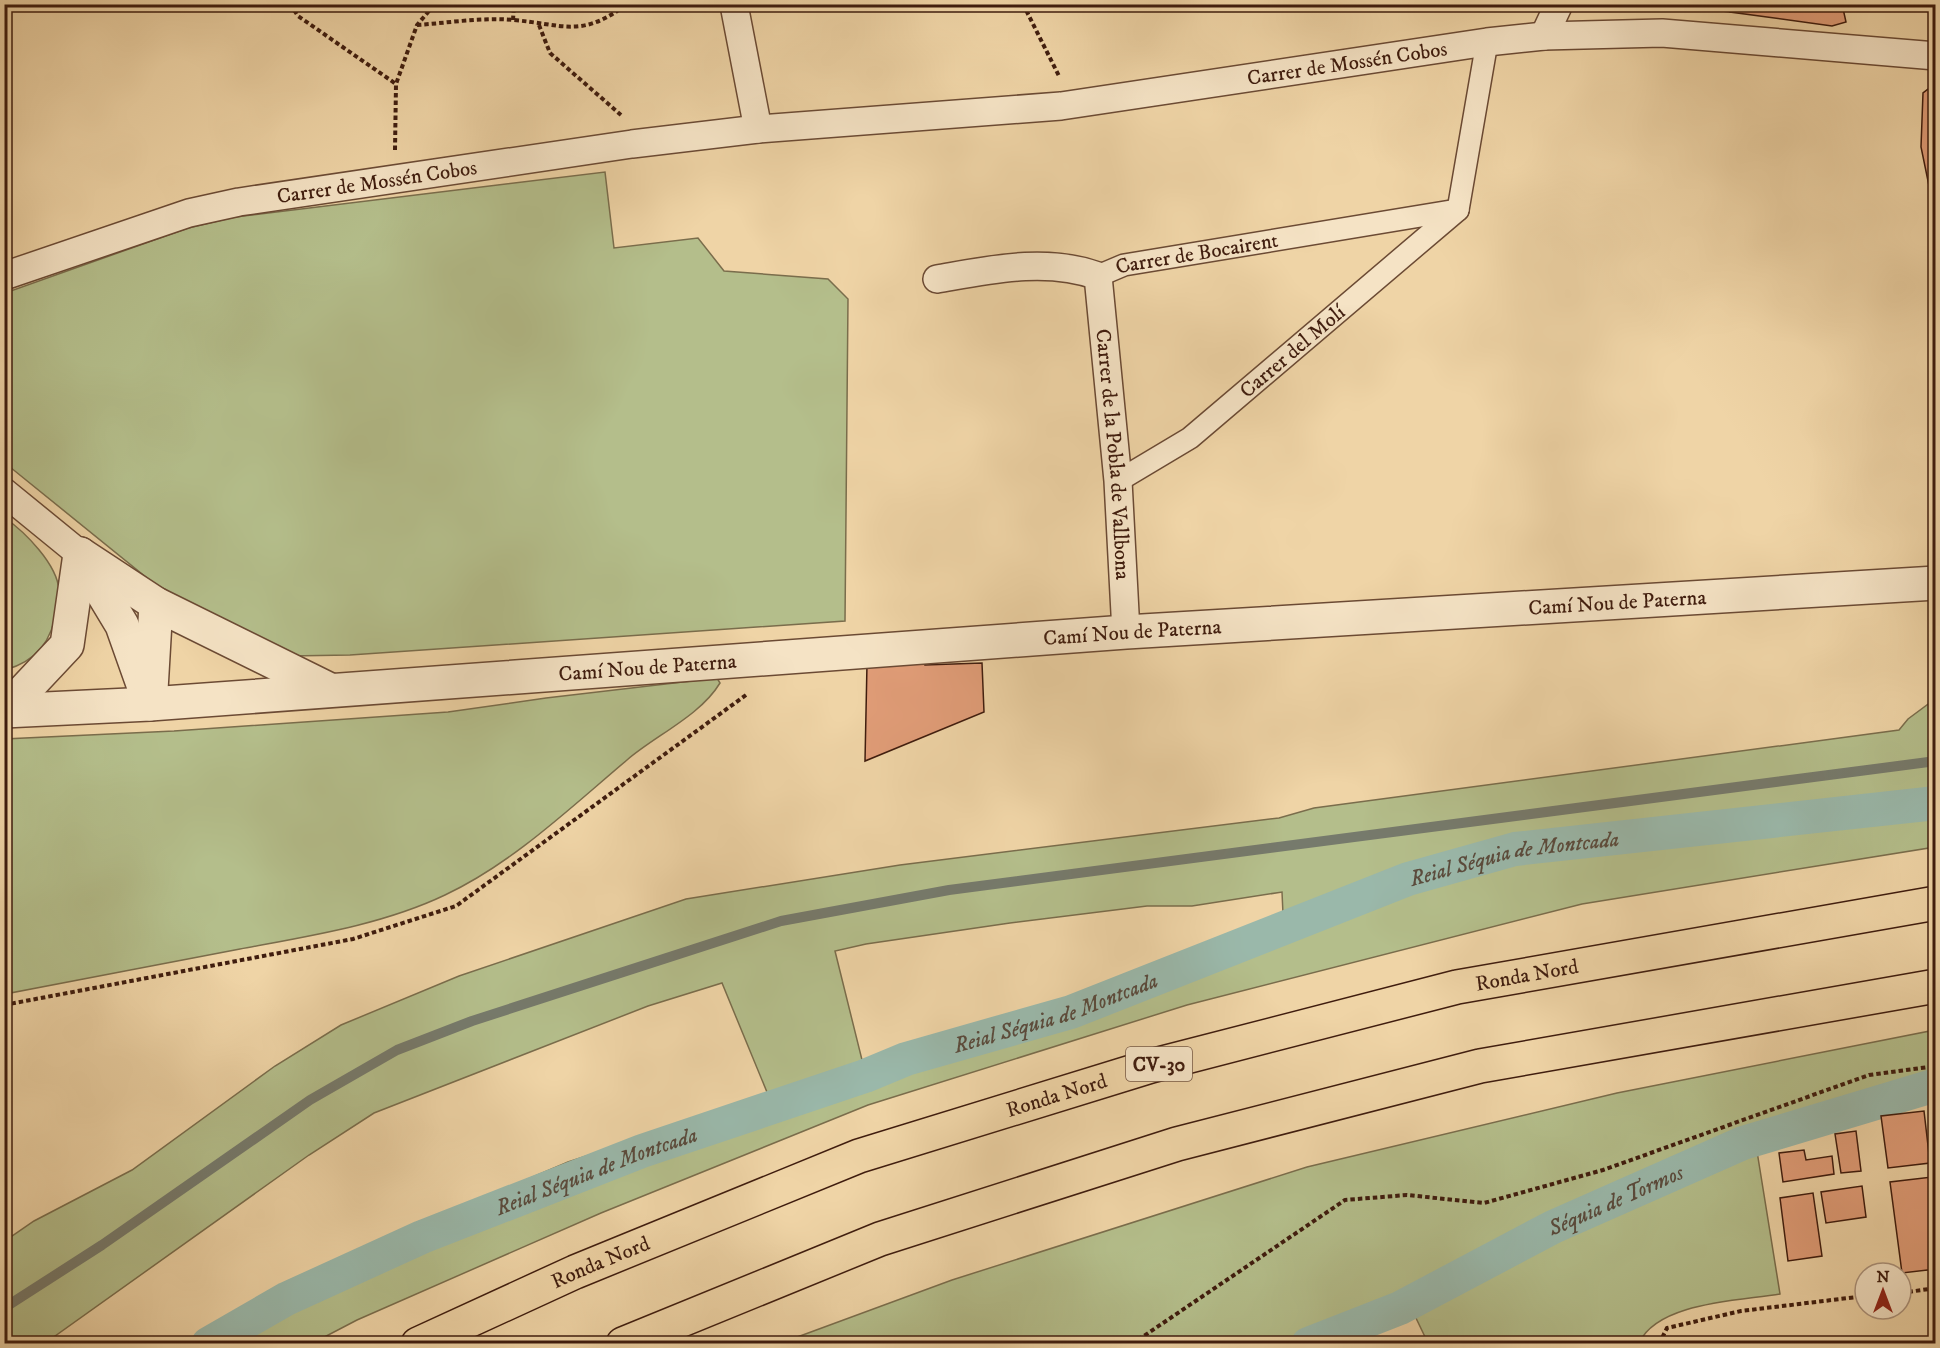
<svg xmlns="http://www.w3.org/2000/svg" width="1940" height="1348" font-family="'IM FELL DW Pica',serif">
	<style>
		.green { fill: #b4be8b; stroke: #7a6d4c; stroke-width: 1.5; fill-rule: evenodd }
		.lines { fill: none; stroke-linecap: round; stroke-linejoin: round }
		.stream { stroke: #767a6c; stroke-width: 10 }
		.canal { stroke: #9ab8aa; stroke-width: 34 }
		.building { fill: #e19d78; stroke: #3f1c0e; stroke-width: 1.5 }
		.pedestrian-casing { stroke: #6b4a34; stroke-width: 24 }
		.minor-casing { stroke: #6b4a34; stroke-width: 30 }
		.tertiary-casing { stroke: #6b4a34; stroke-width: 36 }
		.trunk-casing { stroke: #3f1c0e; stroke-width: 36 }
		.path { stroke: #3f1c0e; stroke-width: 4; stroke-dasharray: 4.5 3; stroke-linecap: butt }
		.pedestrian { stroke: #f5e3c5; stroke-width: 21 }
		.minor { stroke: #f5e3c5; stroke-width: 27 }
		.tertiary { stroke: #f5e3c5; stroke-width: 33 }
		.trunk { stroke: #efd4a6; stroke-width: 33 }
		.labels { text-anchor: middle; stroke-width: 4.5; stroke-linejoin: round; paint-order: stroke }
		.shield { fill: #f5e3c5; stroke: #765845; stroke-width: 1.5 }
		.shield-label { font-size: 20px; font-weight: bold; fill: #3f1c0e }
		.street-label { font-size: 21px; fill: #3f1c0e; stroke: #f5e3c5 }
		.water-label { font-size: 22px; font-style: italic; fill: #5a4b3d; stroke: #f5e3c5 }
	</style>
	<rect width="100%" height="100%" fill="#efd4a6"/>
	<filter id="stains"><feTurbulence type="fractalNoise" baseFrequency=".00333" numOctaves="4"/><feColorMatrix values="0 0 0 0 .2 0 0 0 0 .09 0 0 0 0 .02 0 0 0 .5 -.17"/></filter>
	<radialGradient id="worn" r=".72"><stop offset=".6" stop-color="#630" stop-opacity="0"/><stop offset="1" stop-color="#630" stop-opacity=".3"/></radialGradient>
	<!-- green -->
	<g class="green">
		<path d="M605,172L614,248L698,238L724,271L828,279L848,299L845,621L350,655L289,656L194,616L5,463V293L188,228L235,217Z"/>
		<path d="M5,518C25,532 57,564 59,590C60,596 58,603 57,608C52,641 37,661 5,670Z"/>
		<path d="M717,678L720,683C700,716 656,735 627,760C570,808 513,863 445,895C382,925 309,936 240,949C162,964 83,979 5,994L4,739L174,731L448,712L546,698Z"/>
		<path d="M1935,699V847L1582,904L1187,1005L868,1105L601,1213L357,1320L313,1343H188L342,1258L568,1162L769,1097L722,983L648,1006L374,1113L309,1155L48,1341L5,1343V1241L34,1221L132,1170L275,1066L341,1025L459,976L686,899L900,865L1279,818L1314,808L1899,730L1908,719ZM1282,892L1283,914L1073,1000L1027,1016L894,1050L863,1064L835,951L866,944L1010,923L1147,906H1192Z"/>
		<path d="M1935,1030V1101L1888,1109L1756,1145L1780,1294C1739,1301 1658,1302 1639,1343H1428L1414,1314L1340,1344L781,1343L952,1280L1307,1167L1617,1093Z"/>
	</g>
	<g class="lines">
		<!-- stream -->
		<path class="stream" d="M4,1308L102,1245L310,1100L397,1050L472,1021L781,921L949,890L1936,761"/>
		<!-- canal -->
		<g class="canal">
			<path id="s1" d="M208,1344L286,1299L422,1237L642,1151L865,1076L906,1059L1071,1012L1408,879L1515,849L1936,803"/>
			<path id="s2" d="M1308,1344L1400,1308L1553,1227L1743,1143L1936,1085"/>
		</g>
	</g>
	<!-- building -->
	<g class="building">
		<path d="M1684,4H1728L1730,12L1684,7Z"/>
		<path d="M1728,4H1842L1846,22L1832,26L1730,12Z"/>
		<path d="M1936,83V220L1921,147L1923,93Z"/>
		<path d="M925,661V665L982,663L984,712L865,761L867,664Z"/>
		<path d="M1924,1111L1930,1163L1888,1168L1881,1116Z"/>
		<path d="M1856,1131L1861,1171L1841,1173L1835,1134Z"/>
		<path d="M1804,1150L1806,1160L1832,1156L1834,1174L1783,1182L1779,1153Z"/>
		<path d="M1932,1177L1936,1201V1269L1902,1273L1890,1182Z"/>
		<path d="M1862,1186L1866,1217L1826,1223L1821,1192Z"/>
		<path d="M1813,1193L1822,1256L1788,1261L1780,1198Z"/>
	</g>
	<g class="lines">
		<defs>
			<g id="pedestrian">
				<path d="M1458,210L1487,42"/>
				<path id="s3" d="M1098,276L1124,265L1457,210"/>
				<path id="s4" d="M1118,481L1190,438L1458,210"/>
			</g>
			<g id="minor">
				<path d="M735,10L758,129"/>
				<path d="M1544,36L1559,4"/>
				<path id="s5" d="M4,276L189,213L239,202L632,144L758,129L1061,106L1487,42L1544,36L1662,33L1936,56"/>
				<path id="s6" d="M937,279C989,270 1046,257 1098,276L1118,481L1126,632"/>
				<path d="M4,492L80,554"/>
			</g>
			<g id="tertiary">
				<path d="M80,554L156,604L328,689"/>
				<path d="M84,562L122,625L150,704"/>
				<path d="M151,690L156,604"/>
				<path id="s7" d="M4,711L150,704L1126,632L1936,583"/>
				<path d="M5,711L67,645L80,554"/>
			</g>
			<g id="trunk">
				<path id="s8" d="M418,1344L575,1272L859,1156L1151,1066L1457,987L1936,903"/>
				<path d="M623,1344L880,1239L1177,1144L1480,1066L1936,986"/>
			</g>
		</defs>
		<!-- pedestrian casing -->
		<use href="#pedestrian" class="pedestrian-casing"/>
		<!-- minor casing -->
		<use href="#minor" class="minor-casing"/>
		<!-- tertiary casing -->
		<use href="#tertiary" class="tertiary-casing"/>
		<!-- trunk casing -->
		<use href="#trunk" class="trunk-casing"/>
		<!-- path -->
		<g class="path">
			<path d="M290,4L298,16L396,84"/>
			<path d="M1023,4L1059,76"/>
			<path d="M513,20L514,4"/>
			<path d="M417,25C448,23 482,17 513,20C563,24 581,39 627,4"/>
			<path d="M539,25L550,53L621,115"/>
			<path d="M395,150L396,84L417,25L435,4"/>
			<path d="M4,1005L353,939L456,906L746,695"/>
			<path d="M1901,1293L1936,1288"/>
			<path d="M1132,1344L1345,1200L1407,1195L1484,1203L1603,1170L1869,1075L1936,1066"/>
			<path d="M1659,1344L1667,1328L1741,1311L1865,1296"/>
		</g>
		<!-- pedestrian -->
		<use href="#pedestrian" class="pedestrian"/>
		<!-- minor -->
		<use href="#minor" class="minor"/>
		<!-- tertiary -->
		<use href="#tertiary" class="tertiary"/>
		<!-- trunk -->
		<use href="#trunk" class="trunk"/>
	</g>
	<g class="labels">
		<!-- shield labels -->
		<rect class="shield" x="1126" y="1047" width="66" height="34" rx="4.5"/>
		<g class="shield-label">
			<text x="1159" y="1071">CV-30</text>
		</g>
		<!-- street labels -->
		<g class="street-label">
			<text dy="7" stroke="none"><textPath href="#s5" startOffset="1364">Carrer de Mossén Cobos</textPath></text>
			<text dy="7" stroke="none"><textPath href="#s5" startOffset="386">Carrer de Mossén Cobos</textPath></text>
			<text dy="7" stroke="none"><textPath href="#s3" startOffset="102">Carrer de Bocairent</textPath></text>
			<text dy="7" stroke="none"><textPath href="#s4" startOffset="218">Carrer del Molí</textPath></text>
			<text dy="7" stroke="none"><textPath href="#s6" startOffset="342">Carrer de la Pobla de Vallbona</textPath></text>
			<text dy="7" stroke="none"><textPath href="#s7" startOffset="1617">Camí Nou de Paterna</textPath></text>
			<text dy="7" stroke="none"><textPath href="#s7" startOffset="1131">Camí Nou de Paterna</textPath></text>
			<text dy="7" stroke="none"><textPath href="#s7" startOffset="645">Camí Nou de Paterna</textPath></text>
			<text dy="7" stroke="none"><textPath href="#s8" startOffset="1172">Ronda Nord</textPath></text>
			<text dy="7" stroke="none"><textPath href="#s8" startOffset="686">Ronda Nord</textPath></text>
			<text dy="7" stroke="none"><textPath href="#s8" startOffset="200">Ronda Nord</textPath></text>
		</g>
		<!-- water labels -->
		<g class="water-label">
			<text dy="8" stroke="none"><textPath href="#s1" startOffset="1398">Reial Séquia de Montcada</textPath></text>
			<text dy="8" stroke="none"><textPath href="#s1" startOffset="912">Reial Séquia de Montcada</textPath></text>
			<text dy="8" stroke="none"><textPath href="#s1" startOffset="426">Reial Séquia de Montcada</textPath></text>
			<text dy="8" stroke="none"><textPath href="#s2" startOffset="340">Séquia de Tormos</textPath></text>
		</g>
	</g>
	<!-- margin -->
	<rect width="1940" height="1348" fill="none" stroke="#efd4a6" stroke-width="24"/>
	<rect x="6" y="6" width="1928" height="1336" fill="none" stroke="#3f1c0e" stroke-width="3"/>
	<rect x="12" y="12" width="1916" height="1324" fill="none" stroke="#3f1c0e" stroke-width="1.5"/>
	<!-- north arrow -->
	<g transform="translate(1883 1291)"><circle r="28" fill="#f5e3c5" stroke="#ac937c" stroke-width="1.5"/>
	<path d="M0-4.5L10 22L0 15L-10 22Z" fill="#8f2418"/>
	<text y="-9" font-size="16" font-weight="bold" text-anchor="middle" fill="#3f1c0e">N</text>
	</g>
	<rect width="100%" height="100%" filter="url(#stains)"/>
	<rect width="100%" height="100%" fill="url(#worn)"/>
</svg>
